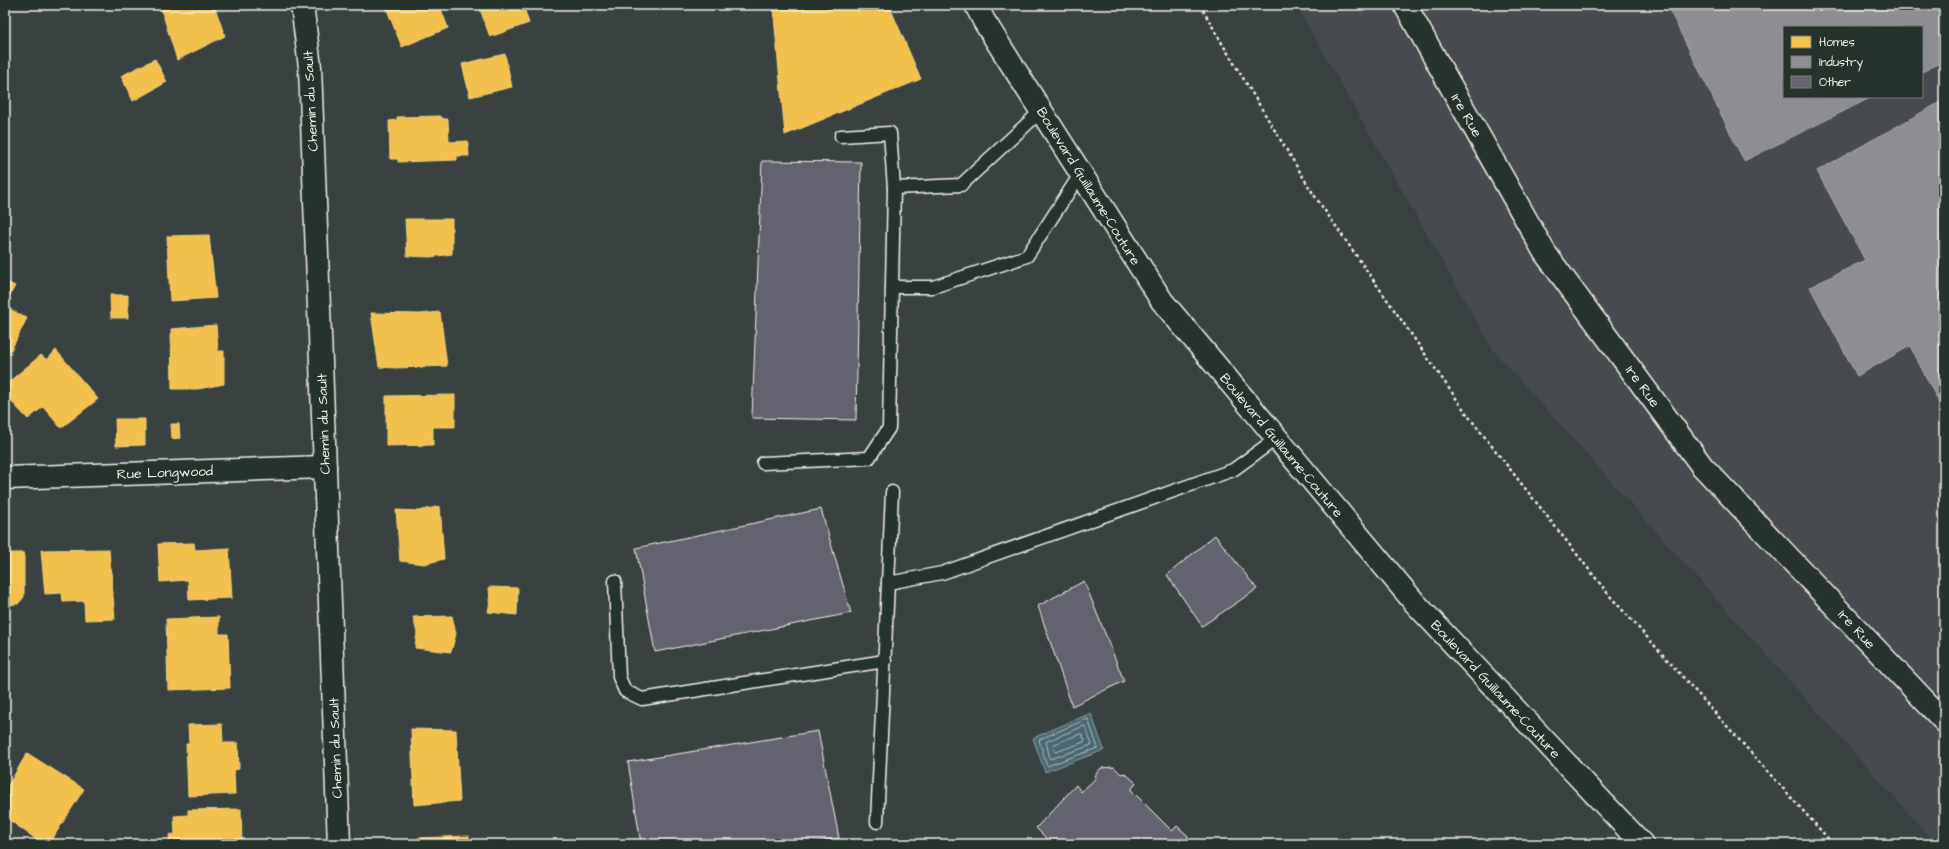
<svg xmlns="http://www.w3.org/2000/svg" width="1949" height="849" font-family="'Architects Daughter',sans-serif">
	<style>
		.built { fill: #464c4f; fill-rule: evenodd }
		.water { fill: #4c6872; stroke: #8f9fa1 }
		.homes { fill: #f2c14e; stroke: #f3cf7c }
		.industry { fill: #8d8d92; stroke: #acabac }
		.lines { fill: none; stroke-linecap: round; stroke-linejoin: round }
		.shore { stroke: #b1bab9; stroke-width: 1 }
		.building { fill: #646470; stroke: #f4f1e8 }
		.lane-casing { stroke: #f4f1e8; stroke-width: 15 }
		.street-casing { stroke: #f4f1e8; stroke-width: 25 }
		.secondary-casing { stroke: #f4f1e8; stroke-width: 25 }
		.primary-casing { stroke: #f4f1e8; stroke-width: 25 }
		.path { stroke: #f4f1e8; stroke-width: 2.5; stroke-dasharray: 3 3; stroke-linecap: butt }
		.lane { stroke: #26332d; stroke-width: 12 }
		.street { stroke: #26332d; stroke-width: 22 }
		.secondary { stroke: #26332d; stroke-width: 22 }
		.primary { stroke: #26332d; stroke-width: 22 }
		.labels { text-anchor: middle; stroke-width: 4; stroke-linejoin: round; paint-order: stroke }
		.street-label { font-size: 14px; fill: #f4f1e8; stroke: #26332d }
	</style>
	<rect width="100%" height="100%" fill="#394241"/>
	<filter id="ink" filterUnits="userSpaceOnUse"><feTurbulence type="fractalNoise" baseFrequency=".025" numOctaves="2"/><feDisplacementMap in="SourceGraphic" scale="8" xChannelSelector="R" yChannelSelector="G"/><feConvolveMatrix kernelMatrix="1 2 1 2 8 2 1 2 1" color-interpolation-filters="sRGB"/></filter>
	<g filter="url(#ink)">
		<!-- built -->
		<path class="built" d="M1296,5H1944V844H1936L1493,350ZM1784,27H1922V97H1784Z"/>
		<!-- water -->
		<path class="water" d="M1091,713L1104,750L1045,772L1033,738Z"/>
		<!-- homes -->
		<g class="homes">
			<path d="M160,5H214L225,36L177,60Z"/>
			<path d="M385,5H449L441,9L448,28L402,47Z"/>
			<path d="M492,5H523L529,23L490,37L480,9Z"/>
			<path d="M775,5H889L921,79L785,135L773,6Z"/>
			<path d="M505,54L512,87L470,97L462,64Z"/>
			<path d="M155,59L167,82L133,101L121,76Z"/>
			<path d="M440,116L444,119H448L449,142L468,141L469,156H457V160L398,162V159H390L389,121L397,120V117Z"/>
			<path d="M405,219H452V254L430,257L407,256Z"/>
			<path d="M209,235L216,298L170,301L167,236Z"/>
			<path d="M5,281L15,286L5,304Z"/>
			<path d="M110,295H128V318H111Z"/>
			<path d="M5,307L27,318L5,362Z"/>
			<path d="M440,312L447,366L396,368L379,367L371,313L420,314Z"/>
			<path d="M216,325L218,351H224V384L198,389H172L171,329Z"/>
			<path d="M56,350L98,399L61,428L43,407L28,419L5,395V385L41,355L47,360Z"/>
			<path d="M455,395V427H433V445L386,446V396Z"/>
			<path d="M115,419H145V445L116,446Z"/>
			<path d="M171,424H179L180,438L172,439Z"/>
			<path d="M440,506L444,559L424,564L400,561L396,510L419,511Z"/>
			<path d="M194,543L195,550L229,548L232,598L189,600L188,580L160,582L158,544Z"/>
			<path d="M109,549L115,619L85,620L84,601L63,602L62,593L45,594L41,550Z"/>
			<path d="M5,553H24V597L18,604L5,605Z"/>
			<path d="M489,587L518,588L517,615L488,612L490,601Z"/>
			<path d="M452,616L456,634L451,652L415,648L417,633L413,617Z"/>
			<path d="M219,617V634H228L230,688L168,690L166,619Z"/>
			<path d="M222,724L223,743H238L239,769L234,770L235,794L188,796L186,744H189L188,725Z"/>
			<path d="M411,729L456,730L460,801L414,805Z"/>
			<path d="M27,753L84,789L49,844H43L5,817V791Z"/>
			<path d="M241,809L242,844H170L169,835L175,834L174,816L188,815V810Z"/>
			<path d="M469,836V844H418V838Z"/>
		</g>
		<!-- industry -->
		<g class="industry">
			<path d="M1667,5H1944V61L1922,72V27H1784V97H1872L1744,161Z"/>
			<path d="M1944,100V412L1910,346L1857,376L1810,287L1865,260L1817,171Z"/>
		</g>
		<g class="lines">
			<!-- shore -->
			<g class="shore">
				<path d="M1088,719L1098,748L1047,766L1039,740Z"/>
				<path d="M1085,726L1092,745L1050,759L1046,742Z"/>
				<path d="M1081,734L1085,740L1084,742L1056,752L1054,751L1053,745Z"/>
			</g>
		</g>
		<!-- building -->
		<g class="building">
			<path d="M762,161L861,162L856,420L752,418Z"/>
			<path d="M821,509L851,613L655,652L636,548Z"/>
			<path d="M1215,535L1257,589L1202,626L1167,575Z"/>
			<path d="M1084,581L1124,681L1072,706L1038,606Z"/>
			<path d="M818,731L839,838L807,844H641L628,762Z"/>
			<path d="M1114,767L1121,774L1125,773L1136,783L1131,790L1172,831L1177,826L1188,836L1189,844H1052L1036,828L1076,785L1081,792L1095,779L1096,774L1101,768Z"/>
		</g>
		<g class="lines">
			<defs>
				<g id="lane">
					<path d="M894,188L961,185L1041,111"/>
					<path d="M892,287H933L1027,256L1081,173"/>
					<path d="M763,463L869,458L889,428L894,188L890,133L841,136"/>
					<path d="M892,492L888,583L942,573L1233,470L1277,438"/>
					<path d="M615,581L619,677L625,691L642,699L885,661"/>
					<path d="M877,822L888,583"/>
				</g>
				<g id="street">
					<path d="M1405,5L1545,253L1702,466L1944,721"/>
					<path d="M5,478L325,467"/>
				</g>
				<path id="secondary" d="M302,5L310,67L339,844"/>
				<path id="primary" d="M976,5L984,21L1162,301L1415,603L1642,844"/>
			</defs>
			<!-- lane casing -->
			<use href="#lane" class="lane-casing"/>
			<!-- street casing -->
			<use href="#street" class="street-casing"/>
			<!-- secondary casing -->
			<use href="#secondary" class="secondary-casing"/>
			<!-- primary casing -->
			<use href="#primary" class="primary-casing"/>
			<!-- path -->
			<path class="path" d="M1200,5L1223,45L1314,195L1469,417L1609,595L1833,844"/>
			<!-- lane -->
			<use href="#lane" class="lane"/>
			<!-- street -->
			<use href="#street" class="street"/>
			<!-- secondary -->
			<use href="#secondary" class="secondary"/>
			<!-- primary -->
			<use href="#primary" class="primary"/>
		</g>
	</g>
	<g class="labels">
		<!-- street labels -->
		<g class="street-label">
			<text transform="translate(310 101) rotate(-93)" y="5">Chemin du Sault</text>
			<text transform="translate(1467 115) rotate(60)" y="5">1re Rue</text>
			<text transform="translate(1089 186) rotate(58)" y="5">Boulevard Guillaume-Couture</text>
			<text transform="translate(1643 386) rotate(54)" y="5">1re Rue</text>
			<text transform="translate(323 424) rotate(-92)" y="5">Chemin du Sault</text>
			<text transform="translate(1282 445) rotate(50)" y="5">Boulevard Guillaume-Couture</text>
			<text transform="translate(165 472) rotate(-2)" y="5">Rue Longwood</text>
			<text transform="translate(1857 629) rotate(47)" y="5">1re Rue</text>
			<text transform="translate(1496 689) rotate(47)" y="5">Boulevard Guillaume-Couture</text>
			<text transform="translate(335 748) rotate(-92)" y="5">Chemin du Sault</text>
		</g>
	</g>
	<!-- margin -->
	<rect width="1949" height="849" fill="none" stroke="#26332d" stroke-width="20"/>
	<rect x="10" y="10" width="1929" height="829" fill="none" stroke="#f4f1e8" stroke-width="1.5" filter="url(#ink)"/>
	<!-- legend -->
	<rect x="1783" y="26" width="140" height="72" fill="#26332d" stroke="#787f78"/>
	<rect x="1791" y="36" width="20" height="12" fill="#f2c14e" stroke="#787f78"/>
	<text x="1819" y="46" font-size="12" fill="#f4f1e8">Homes</text>
	<rect x="1791" y="56" width="20" height="12" fill="#8d8d92" stroke="#787f78"/>
	<text x="1819" y="66" font-size="12" fill="#f4f1e8">Industry</text>
	<rect x="1791" y="76" width="20" height="12" fill="#646470" stroke="#787f78"/>
	<text x="1819" y="86" font-size="12" fill="#f4f1e8">Other</text>
</svg>
